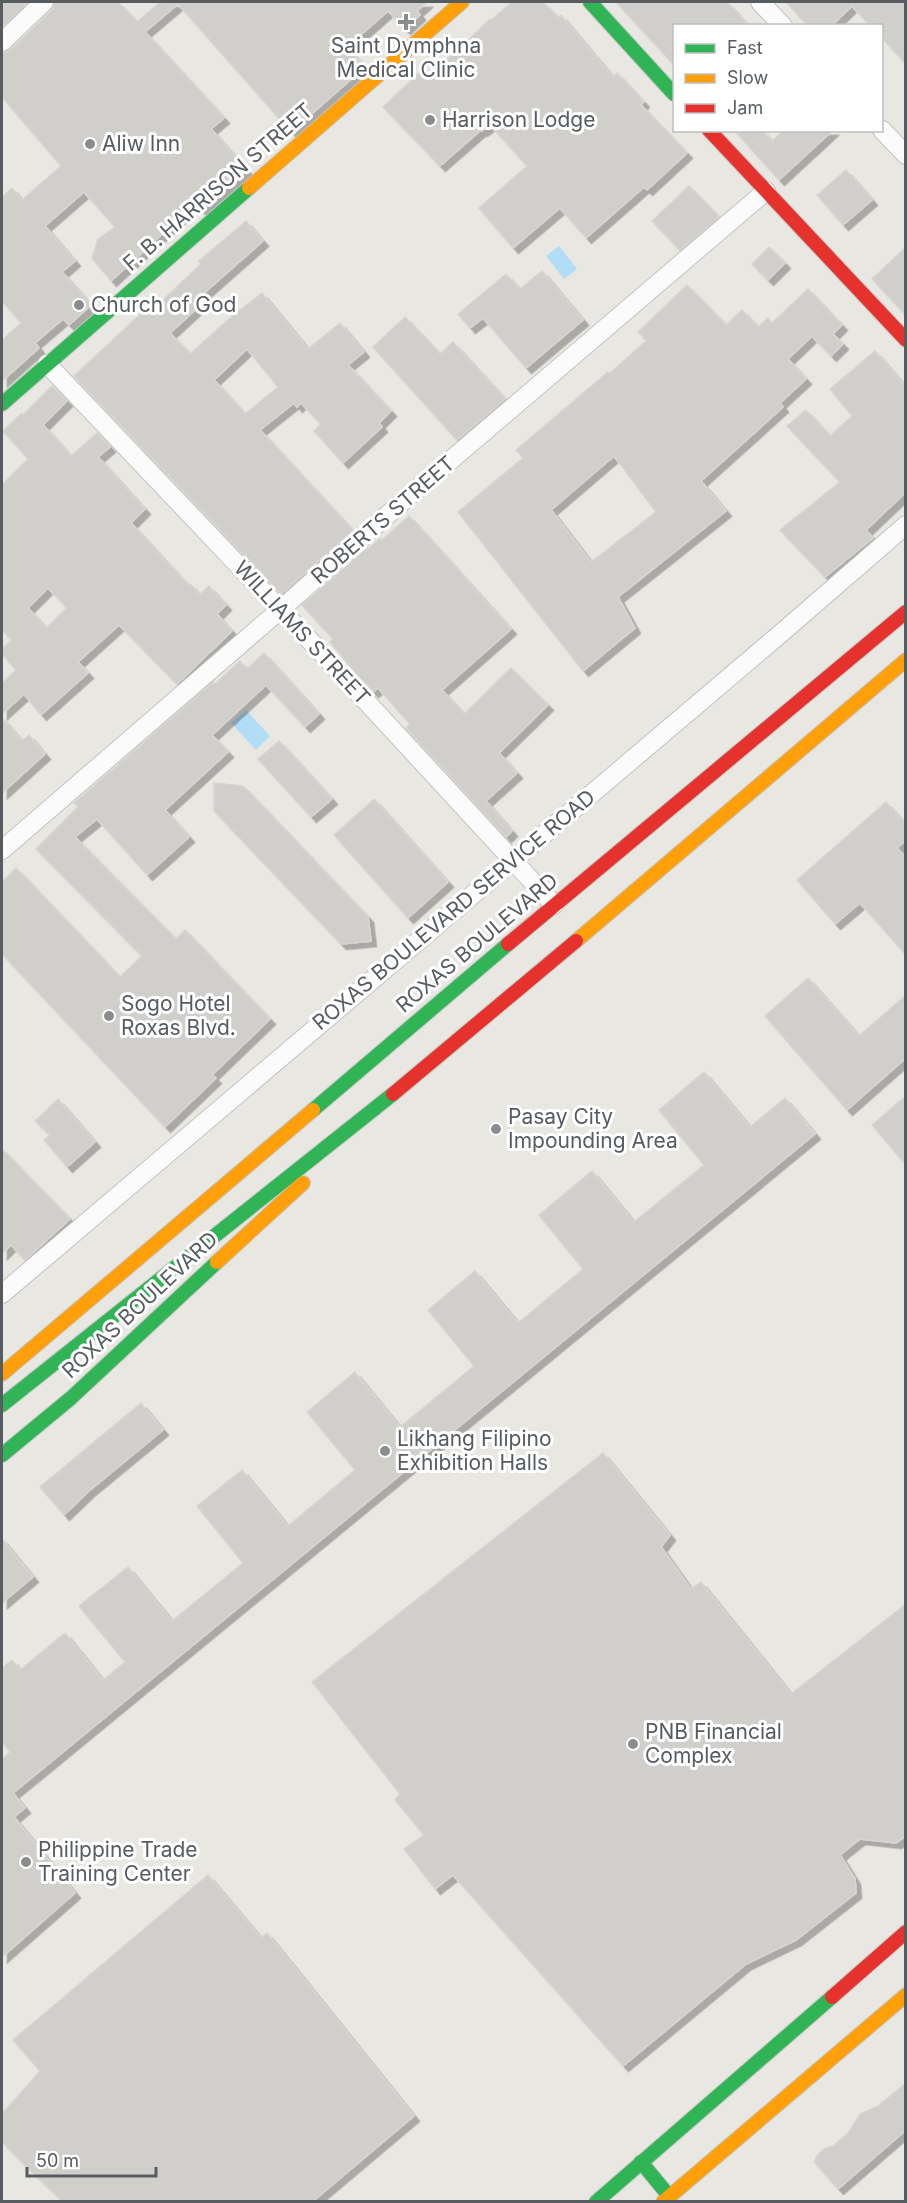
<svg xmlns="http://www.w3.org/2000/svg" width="907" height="2203" font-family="Inter,sans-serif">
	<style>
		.water { fill: #b2ddf6 }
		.building { fill: #d0cfcc; stroke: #d8d5d1; stroke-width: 1.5; fill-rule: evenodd; filter: url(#shadow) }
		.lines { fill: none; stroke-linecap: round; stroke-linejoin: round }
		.street-casing { stroke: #c4c4c3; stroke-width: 20 }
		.fast-casing { stroke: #c4c5c4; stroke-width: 16 }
		.slow-casing { stroke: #c4c5c4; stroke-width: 16 }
		.jam-casing { stroke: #c4c5c4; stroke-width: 16 }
		.street { stroke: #fcfbfb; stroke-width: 18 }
		.fast { stroke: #30b455; stroke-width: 14 }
		.slow { stroke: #ff9f0a; stroke-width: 14 }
		.jam { stroke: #e5322d; stroke-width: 14 }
		.poi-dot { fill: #8a8d8e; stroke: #fff; stroke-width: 2 }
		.labels { text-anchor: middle; stroke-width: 6; stroke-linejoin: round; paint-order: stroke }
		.poi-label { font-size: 21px; fill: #575c61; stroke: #fff; text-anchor: start }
		.street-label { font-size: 21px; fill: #575c61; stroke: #fff }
	</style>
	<defs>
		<filter id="shadow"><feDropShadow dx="5.5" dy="5.5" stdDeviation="0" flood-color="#0004"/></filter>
	</defs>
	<rect width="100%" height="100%" fill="#e8e7e2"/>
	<!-- water -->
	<g class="water">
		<path d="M559,246L577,269L564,279L546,256Z"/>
		<path d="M246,710L270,736L256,750L231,723Z"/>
	</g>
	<!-- building -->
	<g class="building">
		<path d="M2,2H28L2,27Z"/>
		<path d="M55,2H118L137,22L160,2H427L417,11L420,15L405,29L388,11L347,47L365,67L291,132L178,4L145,32L224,118L211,129L247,170L201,210L195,204L111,281L92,258L98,239L115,227L84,192L45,226L75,261L62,272L91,305L69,325L63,319L35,343L39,348L2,381V340L21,323L2,301V197L12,188L22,200L61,166L2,97V53L10,50L52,10Z"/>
		<path d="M512,2H543L558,18L561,15L613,77L617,73L644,102L641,105L687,153L647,190L644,187L586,238L560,208L513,248L479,208L527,166L490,125L482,131L481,130L440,166L383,107L421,71L426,77L460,48L490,19L491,20Z"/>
		<path d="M616,2H727L749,26H675V66Z"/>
		<path d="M786,2H906V64L882,38V26H870L852,6L831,26H808Z"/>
		<path d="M734,130H762L772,141L784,130H833L779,180Z"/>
		<path d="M846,170L872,200L843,225L817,195Z"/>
		<path d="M689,186L719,217L680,250L652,221Z"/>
		<path d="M246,221L263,241L203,294L207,299L170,333L190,354L230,318L262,293L308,349L340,323L364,352L348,365L391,411L379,423L382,427L343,463L314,431L321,424L301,403L297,407L294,403L260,430L353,531L281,594L74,376L147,308L150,311L165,298L201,264L199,261ZM247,349L278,387L245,414L214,380Z"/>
		<path d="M769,247L785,263L768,280L752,264Z"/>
		<path d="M906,247V315L872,279Z"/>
		<path d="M542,271L583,320L526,368L483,318L470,328L458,314L506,274L520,289Z"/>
		<path d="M687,285L726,325L742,310L758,327L768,318L772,323L808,289L842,325L833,334L843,344L831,356L812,336L788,359L806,379L780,403L783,407L701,481L726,511L618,597L635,628L583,671L458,512L523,458L516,450L608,372L609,374L647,340L638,332ZM614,456L656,512L591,562L551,510Z"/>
		<path d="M405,317L440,354L453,342L505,399L457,440L373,347Z"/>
		<path d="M875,351L906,387V492L866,530L873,538L825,577L780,530L840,482L787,426L806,410L830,436L852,416L830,389Z"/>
		<path d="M52,386L67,401L43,425L71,456L97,433L110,447L98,457L145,509L131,523L188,585L190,584L200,594L209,586L226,605L217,614L232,631L177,684L119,625L78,662L88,673L41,715L24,694L2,714V683L16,670L2,654V649L12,640L2,630V485L28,459L3,431L22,413L23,415ZM48,588L67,608L46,628L28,608Z"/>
		<path d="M409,516L511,629L442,690L464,714L511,668L548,705L499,753L517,773L486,801L512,831L506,837L406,728L410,724L378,688L373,692L350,666L330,642L333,639L302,605L368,547L369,548L380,538L382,540Z"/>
		<path d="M264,653L319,714L305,727L266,685L212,735L228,752L165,810L189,837L147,875L97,819L75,837L176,939L185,930L270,1019L212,1075L216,1078L165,1127L2,954V882L16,868L120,977L142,956L36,849L78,807L74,803L213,682L215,684L240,661L247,669Z"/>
		<path d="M2,718L22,741L29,735L45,754L2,793Z"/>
		<path d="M279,741L332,799L311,817L258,759Z"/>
		<path d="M214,783L243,786L368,917L371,941L341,944L214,811Z"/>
		<path d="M374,799L448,882L408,918L334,835Z"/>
		<path d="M886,802L906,825V840L897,848L906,858V955L860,903L835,924L797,880Z"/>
		<path d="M808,978L859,1036L906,995V1058L847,1110L765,1016Z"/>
		<path d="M704,1072L750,1127L785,1098L815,1134L13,1793L25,1808L14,1817L75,1893L2,1957V1759L10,1752L2,1741V1668L12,1660L20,1670L65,1633L103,1680L125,1662L79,1606L128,1567L172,1621L243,1563L197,1506L242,1470L288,1526L355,1470L307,1412L355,1372L400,1427L474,1366L428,1310L475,1271L518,1323L583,1269L539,1215L592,1171L634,1222L704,1165L659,1110Z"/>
		<path d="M906,1096V1165L872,1125Z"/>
		<path d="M58,1099L95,1142L67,1167L44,1140L50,1135L35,1121Z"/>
		<path d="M2,1149L70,1219L25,1260L11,1245L2,1254Z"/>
		<path d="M141,1403L163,1430L89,1491L64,1515L40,1487Z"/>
		<path d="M603,1453L670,1535L661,1547L691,1589L701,1582L791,1694L906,1604V1836L896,1843L860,1839L840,1855L855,1879L856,1893L796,1940L746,1964L623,2066L453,1875L435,1889L404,1849L424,1835L395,1800L400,1794L312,1682Z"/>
		<path d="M2,1539L33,1577L2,1603Z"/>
		<path d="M208,1875L261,1938L267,1933L414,2116L312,2202H63L2,2142V2114L40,2071L13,2040Z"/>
		<path d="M906,2083V2130L838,2189L814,2162L817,2156L824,2149L833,2146L849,2132L860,2114L878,2106Z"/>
	</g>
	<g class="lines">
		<defs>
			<g id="street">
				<path d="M760,2L783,26"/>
				<path d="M2,42L44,2"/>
				<path d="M882,130L906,155"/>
				<path d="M47,364L317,648L554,905"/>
				<path d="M2,850L280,610L410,495L766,191"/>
				<path d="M2,1294L779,635L906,525"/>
			</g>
			<g id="fast">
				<path d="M590,2L674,94"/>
				<path d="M2,404L249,188"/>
				<path d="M313,1110L508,944"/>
				<path d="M2,1405L393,1094"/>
				<path d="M2,1455L71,1398L217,1262"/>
				<path d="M641,2162L669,2196"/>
				<path d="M596,2202L832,1997"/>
			</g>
			<g id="slow">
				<path d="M249,188L462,2"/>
				<path d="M576,941L906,660"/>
				<path d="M217,1262L303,1183"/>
				<path d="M2,1374L313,1110"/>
				<path d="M663,2202L906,1995"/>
			</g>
			<g id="jam">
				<path d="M709,130L906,340"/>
				<path d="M508,944L906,612"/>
				<path d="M393,1094L576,941"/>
				<path d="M832,1997L906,1932"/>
			</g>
		</defs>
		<!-- street casing -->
		<use href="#street" class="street-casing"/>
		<!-- fast casing -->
		<use href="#fast" class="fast-casing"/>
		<!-- slow casing -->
		<use href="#slow" class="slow-casing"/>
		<!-- jam casing -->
		<use href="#jam" class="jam-casing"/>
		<!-- street -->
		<use href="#street" class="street"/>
		<!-- fast -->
		<use href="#fast" class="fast"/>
		<!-- slow -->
		<use href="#slow" class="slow"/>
		<!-- jam -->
		<use href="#jam" class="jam"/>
	</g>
	<!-- markers -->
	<g class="poi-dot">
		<path d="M403 13h6v6h6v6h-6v6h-6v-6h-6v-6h6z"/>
		<circle cx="430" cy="120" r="6"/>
		<circle cx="90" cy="144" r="6"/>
		<circle cx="79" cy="305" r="6"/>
		<circle cx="109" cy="1016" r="6"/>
		<circle cx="496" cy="1129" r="6"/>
		<circle cx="385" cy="1451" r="6"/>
		<circle cx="633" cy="1744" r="6"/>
		<circle cx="26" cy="1862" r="6"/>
	</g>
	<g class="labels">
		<!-- poi labels -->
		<g class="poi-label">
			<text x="406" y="53" text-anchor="middle">Saint Dymphna<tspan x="406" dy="24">Medical Clinic</tspan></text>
			<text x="442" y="127">Harrison Lodge</text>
			<text x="102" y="151">Aliw Inn</text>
			<text x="91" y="312">Church of God</text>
			<text x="121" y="1011">Sogo Hotel<tspan x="121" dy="24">Roxas Blvd.</tspan></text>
			<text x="508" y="1124">Pasay City<tspan x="508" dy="24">Impounding Area</tspan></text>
			<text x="397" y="1446">Likhang Filipino<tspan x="397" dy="24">Exhibition Halls</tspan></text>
			<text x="645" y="1739">PNB Financial<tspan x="645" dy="24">Complex</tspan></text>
			<text x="38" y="1857">Philippine Trade<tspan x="38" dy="24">Training Center</tspan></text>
		</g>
		<!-- street labels -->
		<g class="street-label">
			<text transform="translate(218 187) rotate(-41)" y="7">F. B. HARRISON STREET</text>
			<text transform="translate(383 520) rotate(-41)" y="7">ROBERTS STREET</text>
			<text transform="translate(302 633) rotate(47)" y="7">WILLIAMS STREET</text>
			<text transform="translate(454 910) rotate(-40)" y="7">ROXAS BOULEVARD SERVICE ROAD</text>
			<text transform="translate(477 943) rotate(-40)" y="7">ROXAS BOULEVARD</text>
			<text transform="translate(140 1305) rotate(-43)" y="7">ROXAS BOULEVARD</text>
		</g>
	</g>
	<!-- border -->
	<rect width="907" height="2203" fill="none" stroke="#575c61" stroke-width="6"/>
	<!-- legend -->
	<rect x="673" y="24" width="210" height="108" fill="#ffffff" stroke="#bcbec0" stroke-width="1.5"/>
	<rect x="685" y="44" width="30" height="9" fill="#30b455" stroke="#bcbec0" stroke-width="1.5"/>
	<text x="727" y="54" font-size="18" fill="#575c61">Fast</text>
	<rect x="685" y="74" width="30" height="9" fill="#ff9f0a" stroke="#bcbec0" stroke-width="1.5"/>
	<text x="727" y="84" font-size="18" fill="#575c61">Slow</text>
	<rect x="685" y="104" width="30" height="9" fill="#e5322d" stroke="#bcbec0" stroke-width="1.5"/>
	<text x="727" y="114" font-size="18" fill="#575c61">Jam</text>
	<!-- scale -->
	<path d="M27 2167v9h129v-9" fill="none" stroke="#575c61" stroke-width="3"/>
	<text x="36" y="2167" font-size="18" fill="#575c61" stroke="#ffffff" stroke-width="4.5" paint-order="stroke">50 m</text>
</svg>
